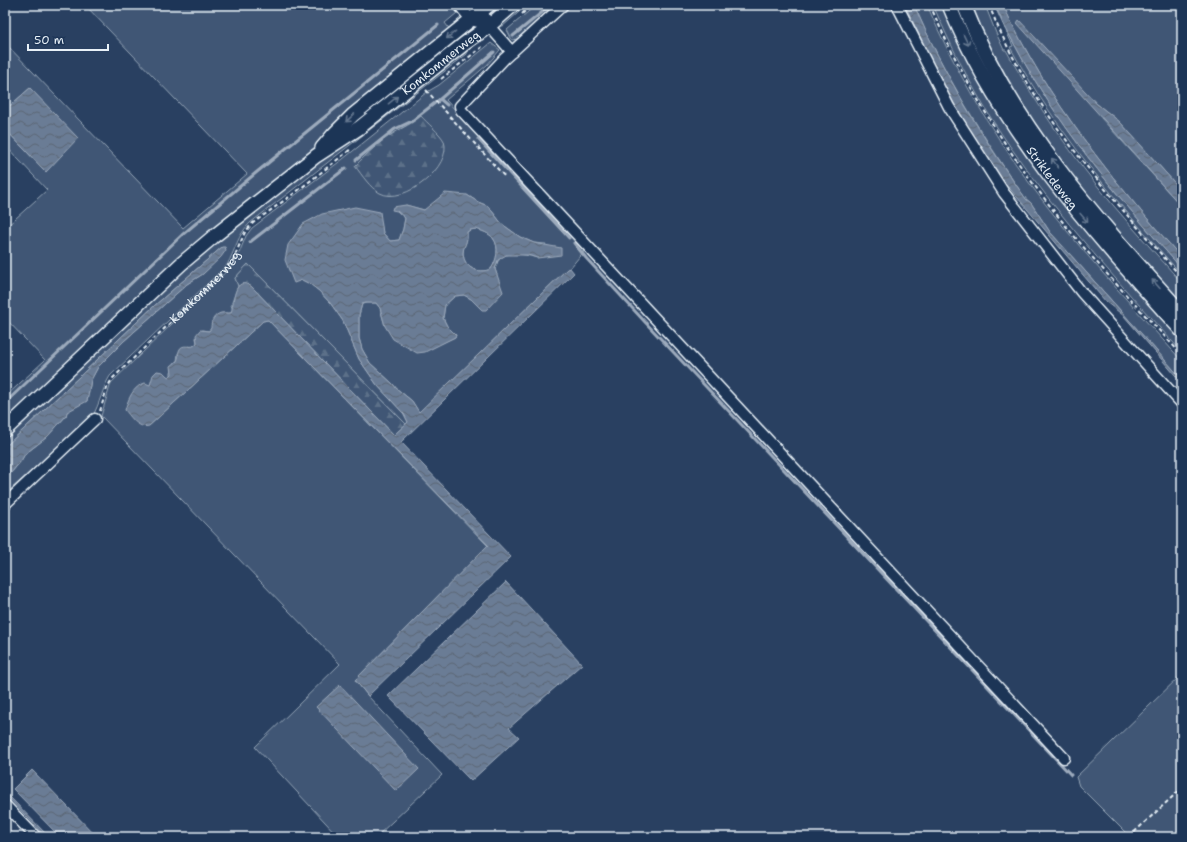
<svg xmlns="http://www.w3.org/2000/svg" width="1187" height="842" font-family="'Shantell Sans',sans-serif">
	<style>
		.grass { fill: #415774; stroke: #94a4b6; fill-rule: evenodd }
		.forest { fill: url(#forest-firs); stroke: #94a4b6 }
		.water { fill: url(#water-waves); stroke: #9dabbd; fill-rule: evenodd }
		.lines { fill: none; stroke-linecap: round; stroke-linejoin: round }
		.stream { stroke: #9dabbd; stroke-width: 3 }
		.minor-casing { stroke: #e8f1f8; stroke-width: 13 }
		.major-casing { stroke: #e8f1f8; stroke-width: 16 }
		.path { stroke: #e8f1f8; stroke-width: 2; stroke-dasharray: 4 3; stroke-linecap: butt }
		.minor { stroke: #1d3557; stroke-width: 10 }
		.major { stroke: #1d3557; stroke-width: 13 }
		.oneway { stroke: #64778f }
		.labels { text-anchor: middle; stroke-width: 3; stroke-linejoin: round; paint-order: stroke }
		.street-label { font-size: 12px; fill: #e8f1f8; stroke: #1d3557 }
	</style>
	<defs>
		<pattern id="forest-firs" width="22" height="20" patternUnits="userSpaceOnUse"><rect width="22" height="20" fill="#415774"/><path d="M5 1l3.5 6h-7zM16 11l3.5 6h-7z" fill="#5c7089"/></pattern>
		<pattern id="water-waves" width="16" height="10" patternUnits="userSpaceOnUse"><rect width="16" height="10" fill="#6b7c95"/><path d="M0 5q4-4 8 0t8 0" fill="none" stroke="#5a6573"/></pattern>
	</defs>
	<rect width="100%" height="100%" fill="#294061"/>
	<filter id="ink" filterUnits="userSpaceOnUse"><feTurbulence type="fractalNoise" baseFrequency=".025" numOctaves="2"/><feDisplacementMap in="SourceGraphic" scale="8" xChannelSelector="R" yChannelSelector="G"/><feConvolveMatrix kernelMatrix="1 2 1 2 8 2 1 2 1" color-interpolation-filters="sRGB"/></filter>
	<g filter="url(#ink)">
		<!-- grass -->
		<g class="grass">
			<path d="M85,5H452L457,13L445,23L451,31L303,157L172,264L5,421V397L45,360L5,318V228L47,190L5,145V129L46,172L30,88L5,110V43L183,228L247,174Z"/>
			<path d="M518,5H527L502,27L504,18Z"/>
			<path d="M536,5H556L517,39L512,40L507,30Z"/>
			<path d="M914,5H927C954,68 989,128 1030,184C1076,246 1130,303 1182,361V379L1050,232L1031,203L1026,199L1019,189C979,131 942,70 914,5Z"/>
			<path d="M933,5H947L957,26L1182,335V352C1114,278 1046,203 991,118C969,82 950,44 933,5Z"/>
			<path d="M968,5H985L996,33L1004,50H1006C1036,105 1073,157 1113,205C1136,232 1159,257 1182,283V308L1080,189L1009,87Z"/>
			<path d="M994,5H995C1003,25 1014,43 1024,62C1067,137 1124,204 1182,269V275C1118,204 1056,131 1010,47L1013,46Z"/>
			<path d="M1003,5H1182V191L1120,122L1097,104L1101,118L1182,207V258C1113,181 1047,100 1003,5Z"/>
			<path d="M491,43L500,50L487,65L446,100L505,165L585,250L570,268L567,269L419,413L412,401L396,388L393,384L370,363L362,349L359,338V315L362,304L366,303H376L380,308L385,326L442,343L455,337L456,335L447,326L443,318L445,305L455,296L464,295L471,299L482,310L497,275L495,269C496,267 497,262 499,260C506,250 527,255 537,258L546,244L534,243L520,237L502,224L488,206L478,202L467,195L424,210L406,205L397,211L405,218L403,229L399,240L390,241L383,233L380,218L292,277L294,282L302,280L310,284L319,291L331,304L343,321L359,359L377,385L404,414L408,422L406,424L248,264L235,278L238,286L231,305L233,310L231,313H225L209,331L202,330L196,338L197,343L192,347L189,346L178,353L177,361L175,362L171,372V376L169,377H167L152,383L150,385L149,426L263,321L268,320L488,546L355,680L368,696L442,775L376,837H339L255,747L340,664L101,416L111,383L235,263L246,236L252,228L343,159L427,92L439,85ZM421,116L371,185L355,166C367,154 379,142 394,133C403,127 412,123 421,116Z"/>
			<path d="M465,47L467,51V54L250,223C238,234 235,251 227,265L110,376C102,389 100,404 92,417L11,489L10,494L5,499V480L21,461L25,454L47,437L66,416L67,412L69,410L87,401L91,380L98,367L124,341L187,284L203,274L222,247L154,306L5,447V439L151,299L193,262L233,229Z"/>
			<path d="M476,229C482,231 489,233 493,238C500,247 497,260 491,269C479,274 464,269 463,253C463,247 467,242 467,238C467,236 467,234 467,232L470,230Z"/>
			<path d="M1182,674V803L1179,806L1182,809V837H1130L1079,786L1076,777Z"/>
		</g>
		<!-- forest -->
		<g class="forest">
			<path d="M421,116C426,122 441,134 444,141C453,166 404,206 380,193C370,188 362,175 355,166C367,154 379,142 394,133C403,127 412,124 421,116Z"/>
			<path d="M248,264L406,424L394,435L252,287C247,284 244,284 238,286L235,278Z"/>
		</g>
		<!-- water -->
		<g class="water">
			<path d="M905,5H914C944,74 982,138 1026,199L1031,203L1050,232L1182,379V383L1124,316L1106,302L1005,183L986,155L966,124L939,77Z"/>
			<path d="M995,5H1003C1047,100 1113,181 1182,258V269C1124,204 1067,137 1024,62C1014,43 1003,25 995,5Z"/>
			<path d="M1019,20L1097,104L1120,122L1182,191V207L1017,23Z"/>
			<path d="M30,88L78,138L46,172L5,129V110Z"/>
			<path d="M445,193L467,195L478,202L488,206L502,224L520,237L534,243L561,248V255L537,258L528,255H506L498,260L495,269L503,292L486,310H482L471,299L464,295L455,296L445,305L443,318L447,326L456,335L455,337L425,352L417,353L393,339L385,326L380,308L376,303H366L362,304L359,315V338L362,349L370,363L393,384L396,388L412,401L419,412L567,269L570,268L574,273L401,442L511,557L368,696L355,680L488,545L268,320L263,321L149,426C138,429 131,417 125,410C128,400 133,386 145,383L150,385L153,375L157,371L163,372L167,376L169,377L172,374L171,366L177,361C179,357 178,354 179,351C182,341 192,351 197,343L196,335L200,330L209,331L211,328C211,321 214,315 221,313C225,312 228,314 231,313C234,305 233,273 252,287L394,435L408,422L404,414L377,385L359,359L343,321L331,304L319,291L310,284L302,280L294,283L285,260L288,245L303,224L322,214L355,207L380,212L383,233L390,241L399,240L403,229L405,218L397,211L392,210L393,207L406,205L424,210ZM476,229C482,231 489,233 493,238C500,247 497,260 491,269C479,274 464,269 463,253C463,247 467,243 467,238C467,236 467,234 467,232L470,230Z"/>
			<path d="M222,247H225L226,250L221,257L203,274L187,284L124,341L98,367L91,380L87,401L67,412L66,416L47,437L25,454L21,461L5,480V447L154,306Z"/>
			<path d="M506,582L582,664L509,728L519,737L471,781L388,696Z"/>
			<path d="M340,685L419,769L396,791L316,707Z"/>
			<path d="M32,770L97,837H60L13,789Z"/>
			<path d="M5,792L49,837H46L5,794Z"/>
		</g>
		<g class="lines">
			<!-- stream -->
			<g class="stream">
				<path d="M513,36L551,5"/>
				<path d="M440,99L447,105"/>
				<path d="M478,139L569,238"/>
				<path d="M356,160L395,129L412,121L440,99L494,52"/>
				<path d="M250,242L346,168"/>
				<path d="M574,243L586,258L645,322L1071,775"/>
				<path d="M5,403L182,235L257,172L438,25"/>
			</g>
			<defs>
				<g id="minor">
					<path d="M459,5L471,20L478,22"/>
					<path d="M476,5L482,11L489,26L512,52"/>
					<path d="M563,5L504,59L460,106L461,110L1064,758"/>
					<path d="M897,5L949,107L1004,193L1082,293L1182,404"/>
					<path d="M5,504L95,419"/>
					<path d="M5,805L36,837"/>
				</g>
				<g id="major">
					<path id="s2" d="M949,5C999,129 1094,233 1182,331"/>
					<path d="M964,5C1010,124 1098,220 1182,313"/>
					<path d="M322,148L334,134L353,115L489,5"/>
					<path id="s3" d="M5,430L181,264L213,237L316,156L359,128L464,44L489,26L513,5"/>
				</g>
			</defs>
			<!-- minor casing -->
			<use href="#minor" class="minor-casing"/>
			<!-- major casing -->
			<use href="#major" class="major-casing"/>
			<!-- path -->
			<g class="path">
				<path d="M930,5C960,74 998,138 1044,198C1086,254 1135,304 1182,355"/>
				<path d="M989,5C1029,109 1110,195 1182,278"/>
				<path d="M522,14L531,5"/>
				<path d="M441,79L482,47"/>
				<path d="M426,90L505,177"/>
				<path id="s1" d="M100,411L107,388L112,379L225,270L233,260L245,232L253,223L296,192L351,149"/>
				<path d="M1129,837L1182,788"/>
			</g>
			<!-- minor -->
			<use href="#minor" class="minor"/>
			<!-- major -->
			<use href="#major" class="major"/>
		</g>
		<!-- one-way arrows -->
		<defs><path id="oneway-shaft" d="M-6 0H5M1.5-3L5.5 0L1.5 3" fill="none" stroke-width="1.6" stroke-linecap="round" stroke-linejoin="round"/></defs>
		<g class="oneway">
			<use href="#oneway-shaft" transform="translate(451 35) rotate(141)"/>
			<use href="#oneway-shaft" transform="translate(966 40) rotate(64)"/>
			<use href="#oneway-shaft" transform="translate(393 100) rotate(-39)"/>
			<use href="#oneway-shaft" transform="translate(350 118) rotate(137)"/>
			<use href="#oneway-shaft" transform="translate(1055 163) rotate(-126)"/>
			<use href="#oneway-shaft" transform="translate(1084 218) rotate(50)"/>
			<use href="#oneway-shaft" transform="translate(1156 284) rotate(-132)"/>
		</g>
	</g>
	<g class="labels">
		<!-- street labels -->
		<g class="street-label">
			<text dy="4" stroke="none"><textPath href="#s3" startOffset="571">Komkommerweg</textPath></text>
			<text dy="4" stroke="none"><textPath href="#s2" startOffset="202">Strikledeweg</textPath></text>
			<text dy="4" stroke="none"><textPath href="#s1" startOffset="165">Komkommerweg</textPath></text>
		</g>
	</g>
	<!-- margin -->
	<rect width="1187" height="842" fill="none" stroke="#1d3557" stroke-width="20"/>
	<rect x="10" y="10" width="1167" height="822" fill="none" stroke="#e8f1f8" stroke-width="1.5" filter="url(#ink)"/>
	<!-- scale -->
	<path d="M28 44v6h80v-6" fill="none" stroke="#e8f1f8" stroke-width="2"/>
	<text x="34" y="44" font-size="12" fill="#e8f1f8" stroke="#1d3557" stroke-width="3" paint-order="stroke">50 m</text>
</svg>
